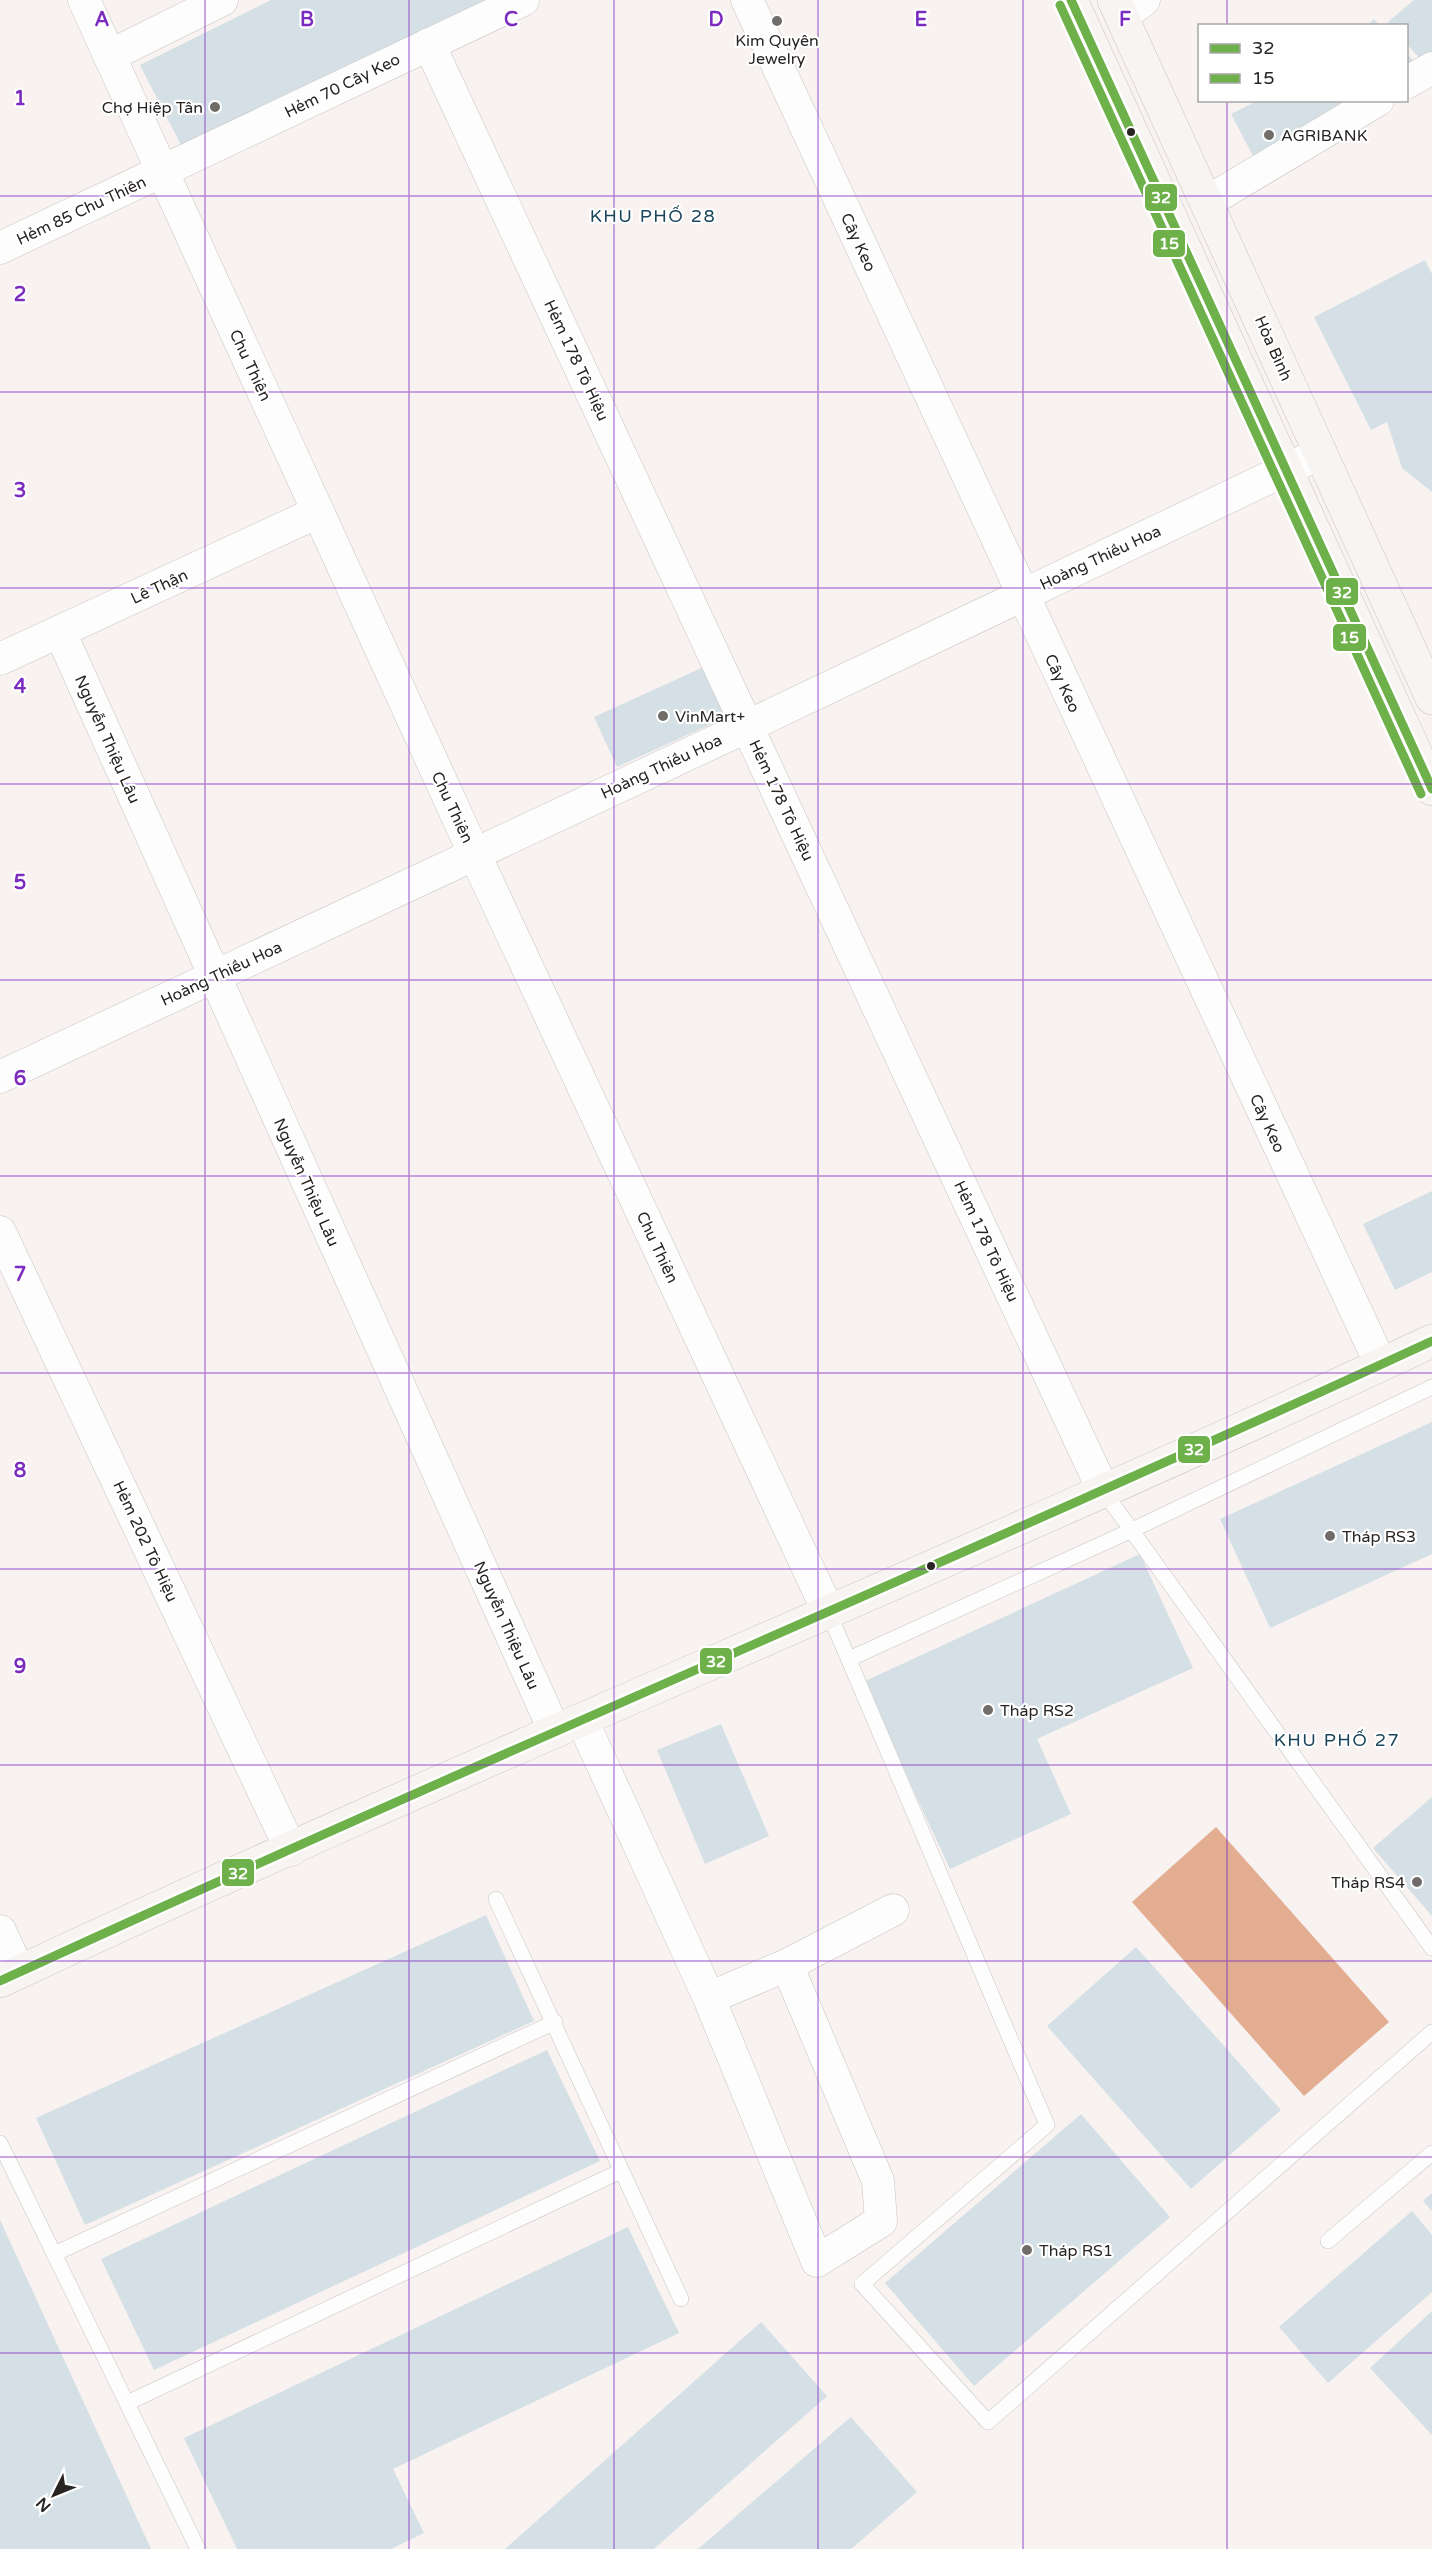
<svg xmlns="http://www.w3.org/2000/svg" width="1432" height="2549" font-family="'Varela Round',sans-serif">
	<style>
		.water { fill: #e3ad92 }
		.building { fill: #d5e0e6 }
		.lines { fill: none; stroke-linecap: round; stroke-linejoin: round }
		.lane-casing { stroke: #c8c4c2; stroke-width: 16 }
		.street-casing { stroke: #c8c4c2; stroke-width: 33 }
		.secondary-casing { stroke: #c8c4c2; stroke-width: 34 }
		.lane { stroke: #fefdfd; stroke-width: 15 }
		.street { stroke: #fefdfd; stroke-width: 32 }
		.secondary { stroke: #f7f4f2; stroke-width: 33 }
		.bus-1-casing { stroke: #fff; stroke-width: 14 }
		.bus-2-casing { stroke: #fff; stroke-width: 14 }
		.bus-1 { stroke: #6eb049; stroke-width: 9 }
		.bus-2 { stroke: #6eb049; stroke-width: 9 }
		.grid { fill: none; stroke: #7b2cbf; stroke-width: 1.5; stroke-opacity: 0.55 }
		.poi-dot { fill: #706c6a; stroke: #fff; stroke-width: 2 }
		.bus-dot { fill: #272422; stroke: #fff; stroke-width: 2 }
		.labels { text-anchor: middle; stroke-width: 4.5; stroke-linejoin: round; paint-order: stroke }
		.poi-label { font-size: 16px; fill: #272422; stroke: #fff; text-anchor: start }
		.street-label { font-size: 16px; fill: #272422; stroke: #fff }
		.neighbourhood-label { font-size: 18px; letter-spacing: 1.5px; fill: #1a455b; stroke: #fff }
		.grid-label { font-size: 20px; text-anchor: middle; font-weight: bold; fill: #7b2cbf; stroke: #fff; stroke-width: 4.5; stroke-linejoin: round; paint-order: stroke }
		.line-badge { stroke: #fff; stroke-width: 2 }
		.badge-label { font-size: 16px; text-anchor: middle; font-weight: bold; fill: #fff }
	</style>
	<rect width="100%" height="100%" fill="#f8f2f0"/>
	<!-- water -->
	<path class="water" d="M1216,1827L1389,2022L1304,2096L1132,1902Z"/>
	<!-- building -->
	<g class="building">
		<path d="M271,0H486L183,149L140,65Z"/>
		<path d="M1414,0H1432V52L1422,61L1406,43V26H1391L1388,22Z"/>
		<path d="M1374,19L1380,26H1367Z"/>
		<path d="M1406,53L1414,61L1406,68Z"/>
		<path d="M1259,100H1342L1347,109L1253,156L1231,114Z"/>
		<path d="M1425,260L1432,274V492L1402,468L1387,422L1371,430L1314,317Z"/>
		<path d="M708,665L731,715L617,767L594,717Z"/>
		<path d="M1432,1191V1272L1395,1290L1363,1224Z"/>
		<path d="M1432,1422V1554L1270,1628L1220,1519Z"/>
		<path d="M1140,1554L1193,1668L1037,1739L1071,1814L950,1869L863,1682Z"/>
		<path d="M721,1724L769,1836L705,1864L657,1750Z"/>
		<path d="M1432,1797V1916L1373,1848Z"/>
		<path d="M486,1915L534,2021L85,2225L36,2118Z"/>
		<path d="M1136,1947L1281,2110L1191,2189L1047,2026Z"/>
		<path d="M547,2050L600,2161L154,2370L101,2259Z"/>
		<path d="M1081,2114L1170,2217L974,2386L885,2283Z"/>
		<path d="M1432,2193V2211L1423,2201Z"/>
		<path d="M1412,2211L1432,2235V2292L1328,2383L1279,2327Z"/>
		<path d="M0,2220L151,2549H0Z"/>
		<path d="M628,2227L679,2333L393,2469L424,2533L391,2549H237L184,2438Z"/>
		<path d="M1432,2311V2435L1370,2368Z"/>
		<path d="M761,2322L827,2396L654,2549H505Z"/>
		<path d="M851,2417L917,2492L851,2549H698Z"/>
	</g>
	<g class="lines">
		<defs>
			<g id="lane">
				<path d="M1104,1492L1432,1948"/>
				<path d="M828,1611L1047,2125L862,2284L988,2422L1432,2032"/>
				<path d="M849,1659L1130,1531L1432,1387"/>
				<path d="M496,1899L681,2299"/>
				<path d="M0,2143L198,2549"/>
				<path d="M1328,2241L1432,2153"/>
				<path d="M54,2254L555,2022"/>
				<path d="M127,2403L621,2171"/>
			</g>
			<g id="street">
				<path d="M84,0L474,853L828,1611"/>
				<path d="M747,0L1381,1365"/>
				<path d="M1122,16L1144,0"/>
				<path d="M429,44L1104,1492"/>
				<path d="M109,56L222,0"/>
				<path d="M1406,83L1432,68"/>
				<path d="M1207,202L1378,100"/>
				<path d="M0,248L523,0"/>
				<path d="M60,632L555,1732"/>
				<path d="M0,659L318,512"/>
				<path d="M0,1077L748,726L1321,453"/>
				<path d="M0,1232L291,1850"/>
				<path d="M582,1720L709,1998L817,2261L881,2221L878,2181L787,1965L709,1998"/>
				<path d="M0,1931L19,1972"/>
				<path d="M787,1965L893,1910"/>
			</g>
			<g id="secondary">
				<path d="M1071,0L1432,789"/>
				<path d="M1114,0L1432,698"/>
				<path d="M0,1981C473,1759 959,1563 1432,1341"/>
			</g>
		</defs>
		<!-- lane casing -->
		<use href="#lane" class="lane-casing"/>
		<!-- street casing -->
		<use href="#street" class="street-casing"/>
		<!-- secondary casing -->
		<use href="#secondary" class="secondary-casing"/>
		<!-- lane -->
		<use href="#lane" class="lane"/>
		<!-- street -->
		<use href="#street" class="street"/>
		<!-- secondary -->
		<use href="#secondary" class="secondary"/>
		<defs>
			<g id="bus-1">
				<path d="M1071,0L1432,789"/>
				<path d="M0,1981C475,1762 957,1560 1432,1341"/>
			</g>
			<path id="bus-2" d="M1060,5L1421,794"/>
		</defs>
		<!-- bus-1 casing -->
		<use href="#bus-1" class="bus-1-casing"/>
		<!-- bus-2 casing -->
		<use href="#bus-2" class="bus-2-casing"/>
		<!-- bus-1 -->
		<use href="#bus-1" class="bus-1"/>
		<!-- bus-2 -->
		<use href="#bus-2" class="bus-2"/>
	</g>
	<!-- grid -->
	<path class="grid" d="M205,0V2549M409,0V2549M614,0V2549M818,0V2549M1023,0V2549M1227,0V26M1227,100V2549M0,196H1432M0,392H1432M0,588H1432M0,784H1432M0,980H1432M0,1176H1432M0,1373H1432M0,1569H1432M0,1765H1432M0,1961H1432M0,2157H1432M0,2353H1432"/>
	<!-- markers -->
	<g class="poi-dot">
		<circle cx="777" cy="21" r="6"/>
		<circle cx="215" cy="107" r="6"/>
		<circle cx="1269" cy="135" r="6"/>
		<circle cx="663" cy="716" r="6"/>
		<circle cx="1330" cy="1536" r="6"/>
		<circle cx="988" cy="1710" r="6"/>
		<circle cx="1417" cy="1882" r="6"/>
		<circle cx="1027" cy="2250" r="6"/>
	</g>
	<g class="bus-dot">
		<circle cx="1131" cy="132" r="5"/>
		<circle cx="931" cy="1566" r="5"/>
	</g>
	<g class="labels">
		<!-- poi labels -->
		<g class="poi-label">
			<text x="777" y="46" text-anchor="middle">Kim Quyên<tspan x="777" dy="18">Jewelry</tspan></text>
			<text x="203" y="113" text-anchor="end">Chợ Hiệp Tân</text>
			<text x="1281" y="141">AGRIBANK</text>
			<text x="675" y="722">VinMart+</text>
			<text x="1342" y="1542">Tháp RS3</text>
			<text x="1000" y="1716">Tháp RS2</text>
			<text x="1405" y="1888" text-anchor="end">Tháp RS4</text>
			<text x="1039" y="2256">Tháp RS1</text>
		</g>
		<!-- street labels -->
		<g class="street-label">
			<text transform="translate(342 85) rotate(-26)" y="6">Hẻm 70 Cây Keo</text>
			<text transform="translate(81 210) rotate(-25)" y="6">Hẻm 85 Chu Thiên</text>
			<text transform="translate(859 242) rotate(65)" y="6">Cây Keo</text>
			<text transform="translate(1274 348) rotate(66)" y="6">Hòa Bình</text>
			<text transform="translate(577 360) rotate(65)" y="6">Hẻm 178 Tô Hiệu</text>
			<text transform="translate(251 365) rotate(65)" y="6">Chu Thiên</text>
			<text transform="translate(1100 557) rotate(-25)" y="6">Hoàng Thiều Hoa</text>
			<text transform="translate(159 586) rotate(-25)" y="6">Lê Thận</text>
			<text transform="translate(1063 683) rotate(65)" y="6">Cây Keo</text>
			<text transform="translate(108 739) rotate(66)" y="6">Nguyễn Thiệu Lâu</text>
			<text transform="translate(661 766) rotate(-25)" y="6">Hoàng Thiều Hoa</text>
			<text transform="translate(782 800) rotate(65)" y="6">Hẻm 178 Tô Hiệu</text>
			<text transform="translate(453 807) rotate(65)" y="6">Chu Thiên</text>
			<text transform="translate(221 973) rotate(-25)" y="6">Hoàng Thiều Hoa</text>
			<text transform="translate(1268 1123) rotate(65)" y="6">Cây Keo</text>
			<text transform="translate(307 1182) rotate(66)" y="6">Nguyễn Thiệu Lâu</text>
			<text transform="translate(987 1241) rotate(65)" y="6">Hẻm 178 Tô Hiệu</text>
			<text transform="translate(658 1247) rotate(65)" y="6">Chu Thiên</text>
			<text transform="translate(146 1541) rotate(65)" y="6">Hẻm 202 Tô Hiệu</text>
			<text transform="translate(507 1625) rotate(66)" y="6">Nguyễn Thiệu Lâu</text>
		</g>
		<!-- neighbourhood labels -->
		<g class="neighbourhood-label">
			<text x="653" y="222">KHU PHỐ 28</text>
			<text x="1337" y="1746">KHU PHỐ 27</text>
		</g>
	</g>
	<g class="grid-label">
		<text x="102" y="26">A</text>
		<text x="307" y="26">B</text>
		<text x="511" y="26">C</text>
		<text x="716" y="26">D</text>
		<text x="921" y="26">E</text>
		<text x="1125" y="26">F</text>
		<text x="20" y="105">1</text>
		<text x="20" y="301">2</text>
		<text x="20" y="497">3</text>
		<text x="20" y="693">4</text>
		<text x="20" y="889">5</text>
		<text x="20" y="1085">6</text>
		<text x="20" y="1281">7</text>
		<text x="20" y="1477">8</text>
		<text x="20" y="1673">9</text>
	</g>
	<g class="line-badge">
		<rect x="1144" y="183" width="34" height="29" rx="6" fill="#6eb049"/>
		<rect x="1152" y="229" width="34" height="29" rx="6" fill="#6eb049"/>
		<rect x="1325" y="577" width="34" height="29" rx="6" fill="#6eb049"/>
		<rect x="1332" y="623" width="35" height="29" rx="6" fill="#6eb049"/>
		<rect x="1177" y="1435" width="34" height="29" rx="6" fill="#6eb049"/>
		<rect x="699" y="1647" width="34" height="28" rx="6" fill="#6eb049"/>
		<rect x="221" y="1858" width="34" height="29" rx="6" fill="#6eb049"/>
	</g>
	<g class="badge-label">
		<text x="1161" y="203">32</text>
		<text x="1169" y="249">15</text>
		<text x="1342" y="598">32</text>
		<text x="1349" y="643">15</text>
		<text x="1194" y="1455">32</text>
		<text x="716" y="1667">32</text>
		<text x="238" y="1879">32</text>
	</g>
	<!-- legend -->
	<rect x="1198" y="24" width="210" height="78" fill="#ffffff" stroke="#a9a7a7" stroke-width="1.5"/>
	<rect x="1210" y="44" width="30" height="9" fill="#6eb049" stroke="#a9a7a7" stroke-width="1.5"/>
	<text x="1252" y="54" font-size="18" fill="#272422">32</text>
	<rect x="1210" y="74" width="30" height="9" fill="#6eb049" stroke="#a9a7a7" stroke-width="1.5"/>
	<text x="1252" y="84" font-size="18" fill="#272422">15</text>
	<!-- north arrow -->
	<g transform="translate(54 2495) rotate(227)" stroke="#ffffff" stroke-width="4.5" paint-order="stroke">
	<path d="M0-4.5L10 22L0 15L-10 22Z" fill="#272422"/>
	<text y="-9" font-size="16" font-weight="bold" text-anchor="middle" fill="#272422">N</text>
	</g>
</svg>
